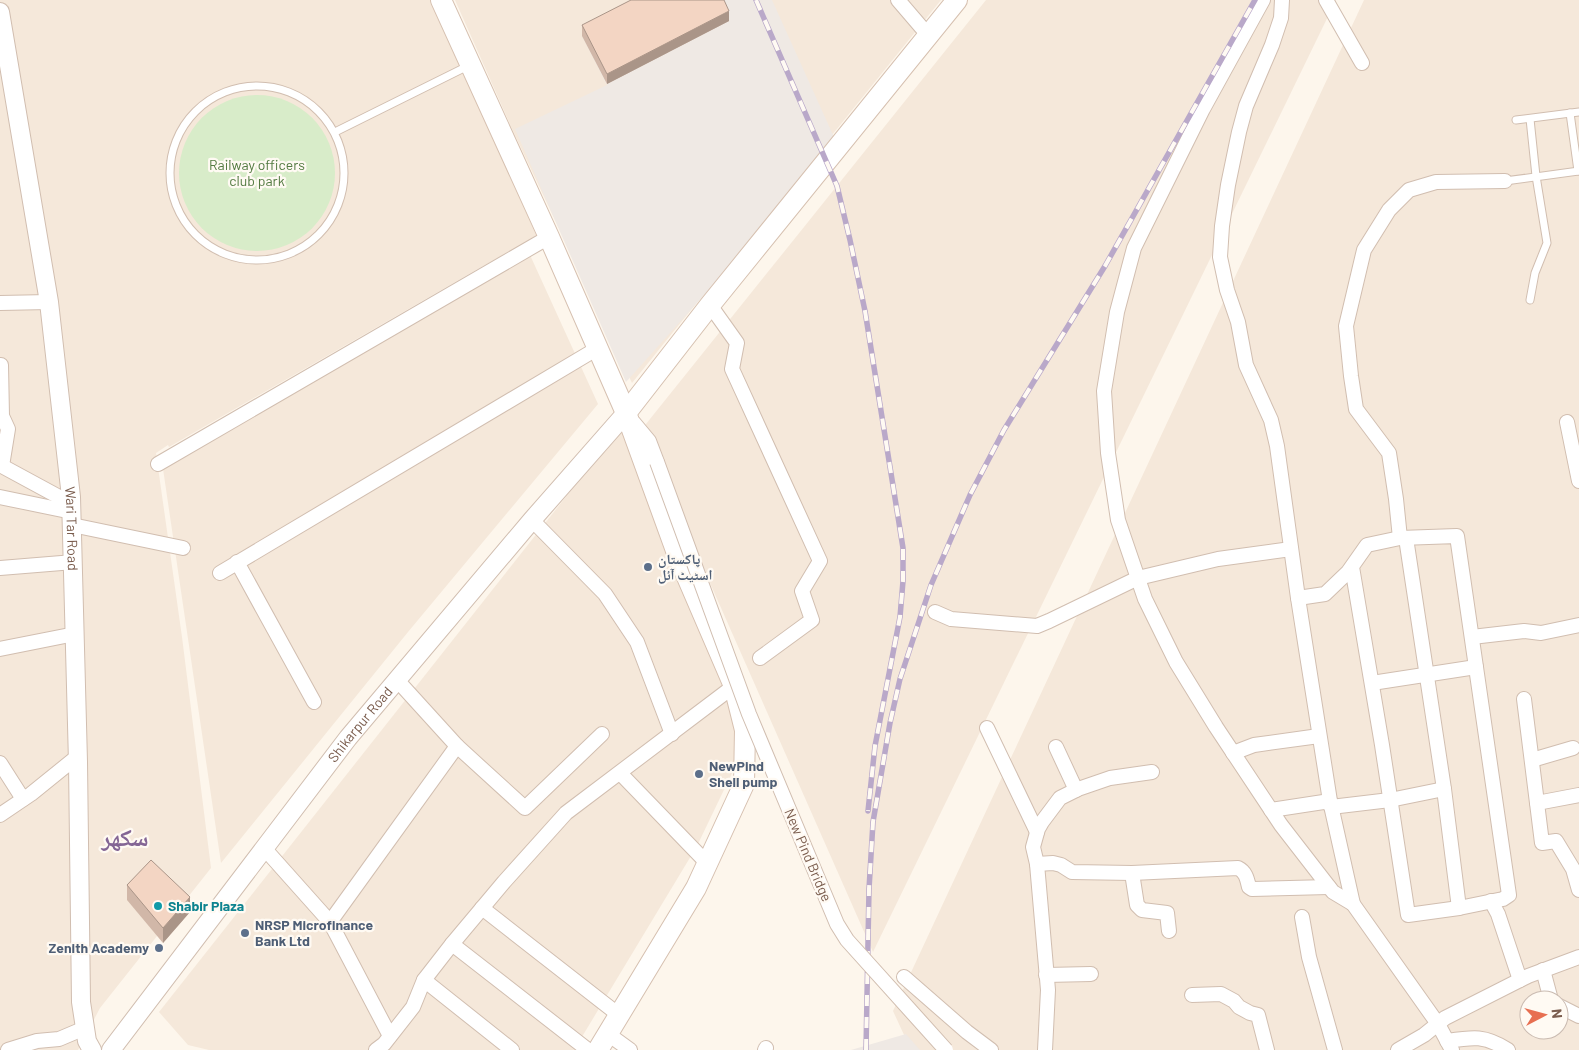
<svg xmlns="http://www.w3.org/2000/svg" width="1579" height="1050" font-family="Barlow,'Noto Naskh Arabic',sans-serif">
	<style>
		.residential { fill: #f5e8da; fill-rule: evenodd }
		.industrial { fill: #efe9e4 }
		.green { fill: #d8ecc9 }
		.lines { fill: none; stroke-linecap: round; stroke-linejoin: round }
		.service-casing { stroke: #d1beb0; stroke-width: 9 }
		.minor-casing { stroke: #d1beb0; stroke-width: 16 }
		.tertiary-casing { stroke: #d1beb0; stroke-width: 20 }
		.secondary-casing { stroke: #d6c0b0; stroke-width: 22 }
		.service { stroke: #fff; stroke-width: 7 }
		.minor { stroke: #fff; stroke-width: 14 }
		.tertiary { stroke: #fff; stroke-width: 18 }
		.secondary { stroke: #fff; stroke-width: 20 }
		.rail-casing { stroke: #b9a8c9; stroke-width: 5.5 }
		.rail { stroke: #fffaf3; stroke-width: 4; stroke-dasharray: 11; stroke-linecap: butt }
		.minor-bridge-casing { stroke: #d1beb0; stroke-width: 16; stroke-linecap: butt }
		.minor-bridge { stroke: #fff; stroke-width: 14 }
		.wall { fill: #d1b7a8 }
		.shaded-wall { fill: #aa9588 }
		.building { fill: #f3d5c3; stroke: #aa9588 }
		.service-dot { fill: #5c6f8a; stroke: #fffaf3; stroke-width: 2 }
		.culture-dot { fill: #0f9aa8; stroke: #fffaf3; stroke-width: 2 }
		.labels { text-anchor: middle; stroke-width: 4.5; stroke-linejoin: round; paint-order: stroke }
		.park-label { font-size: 14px; fill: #537a41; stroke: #fffaf3 }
		.street-label { font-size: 14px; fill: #7a5c4d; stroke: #fffaf3 }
		.service-label { font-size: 14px; font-weight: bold; fill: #4e5e75; stroke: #fffaf3; text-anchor: start }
		.culture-label { font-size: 14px; font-weight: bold; fill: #0d838f; stroke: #fffaf3; text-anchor: start }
		.town-label { font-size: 24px; font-weight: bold; fill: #846695; stroke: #fffaf3 }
	</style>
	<rect width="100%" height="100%" fill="#fdf6ec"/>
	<!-- residential -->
	<g class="residential">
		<path d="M0,0H435L536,235L526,242V243L483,266L169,447L168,445L156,453L182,637L211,868L100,1008L78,1050H0Z"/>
		<path d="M455,0H941L632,383L513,131Z"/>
		<path d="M986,0H1336L873,952L642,429Z"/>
		<path d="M1364,0H1579V1050H911L893,1011ZM1529,1000H1559V1030H1529Z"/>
		<path d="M530,255L598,404L408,632L221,863L162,462Z"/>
		<path d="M621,427L736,718L733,771L697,846L574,1050H209L188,1045L159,1012Z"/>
	</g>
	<!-- industrial -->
	<g class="industrial">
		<path d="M642,0H772L838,146L626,382L515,129L607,85L582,36Z"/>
		<path d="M906,1034L920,1050H851Z"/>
	</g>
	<!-- green -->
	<circle class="green" cx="257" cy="173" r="78"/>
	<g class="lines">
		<defs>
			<g id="service">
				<circle cx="257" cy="173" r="87"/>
				<path d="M1570,113L1578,171"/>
				<path d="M1516,120L1579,112"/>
				<path d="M335,132L470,65"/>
				<path d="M1505,181L1579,171"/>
				<path d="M1530,300L1535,273L1547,243L1536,176L1530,119"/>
			</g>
			<g id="minor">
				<path d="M898,0L928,35"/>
				<path d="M1263,0L1203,109L1134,248L1117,312L1104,391L1108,453L1118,520L1145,599L1176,662L1216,727L1281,825L1329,887L1333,892L1353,904L1438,1024L1452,1050"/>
				<path d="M1282,0L1281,18L1272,45L1246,106L1239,132L1228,185L1222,226L1220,257L1227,290L1238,322L1246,365L1271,420L1277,446L1298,598L1330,801L1353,904"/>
				<path d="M1326,0L1362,63"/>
				<path d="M0,303L49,302"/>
				<path d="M710,305L737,343L732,369L820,561L802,591L812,620L760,658"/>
				<path d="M1,365L2,416L8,429L2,466"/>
				<path d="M1567,422L1579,481"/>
				<path d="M634,423L649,441L657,462"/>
				<path d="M158,464L549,237"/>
				<path d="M0,465L72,504"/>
				<path d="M0,497L72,512"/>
				<path d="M532,520L605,594L637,642L672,734"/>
				<path d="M72,525L183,548"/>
				<path d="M1400,538L1396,499L1389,453L1356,409L1351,376L1346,326L1364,250L1389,210L1409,190L1436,182L1505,181"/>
				<path d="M1406,538L1444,789L1459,908"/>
				<path d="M237,562L314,702"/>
				<path d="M0,568L74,562"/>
				<path d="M220,573L598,348"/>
				<path d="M1298,598L1325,594L1348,572L1367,545L1400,538L1457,536L1509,895L1503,899L1459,908L1408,915L1382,745L1352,567"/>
				<path d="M935,612L951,619L1037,626L1049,621L1138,578L1218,559L1291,549"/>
				<path d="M1472,637L1524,631L1541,633L1579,625"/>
				<path d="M0,649L75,634"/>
				<path d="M1372,683L1476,667"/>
				<path d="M1524,699L1542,843L1556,841L1573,869L1579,890"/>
				<path d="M987,728L1037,832"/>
				<path d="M457,746L525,808L602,734"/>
				<path d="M1056,747L1076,790"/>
				<path d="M1233,753L1254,745L1319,736"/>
				<path d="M1532,760L1573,748"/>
				<path d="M0,763L23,799"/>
				<path d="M620,773L707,863"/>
				<path d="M1537,803L1579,795"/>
				<path d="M1331,807L1390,800L1444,789"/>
				<path d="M1271,810L1330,801"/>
				<path d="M0,815L31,794L78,756"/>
				<path d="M264,848L330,922L390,1036"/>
				<path d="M1037,864L1053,863L1061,865L1072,872L1132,873L1238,868C1246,872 1247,879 1249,887L1252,889L1329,887"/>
				<path d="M1132,873L1137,905L1142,910L1167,913L1169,931"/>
				<path d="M1491,901L1498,914L1520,980"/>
				<path d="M482,908L619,1015"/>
				<path d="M1302,917L1309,957L1335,1050"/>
				<path d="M330,922L457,746L397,680"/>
				<path d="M452,944L588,1050"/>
				<path d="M1543,970L1551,1000"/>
				<path d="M1046,975L1091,974"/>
				<path d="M904,977L967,1032L991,1050"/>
				<path d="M424,980L512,1050"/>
				<path d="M1192,995L1221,994L1234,1001L1239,1007L1250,1013L1258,1015L1267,1050"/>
				<path d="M1559,1006L1579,1016"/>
				<path d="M608,1034L630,1050"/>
				<path d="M1447,1041C1473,1037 1485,1035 1508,1050"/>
				<path d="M8,1050L37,1041L59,1039L85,1028"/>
				<path d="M376,1050L384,1044L413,1007L424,980L452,944L504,882L566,813L734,686"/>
				<path d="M765,1050L766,1048"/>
				<path d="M1045,1050L1048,990L1037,864L1033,847L1038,829L1042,822L1060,798L1078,789L1110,778L1152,772"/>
				<path d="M1398,1050L1424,1035L1445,1018L1528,976L1579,957"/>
			</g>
			<g id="tertiary">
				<path id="s1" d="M0,12L49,302L71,497L78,762L81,1002L87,1041L92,1050"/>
				<path id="s2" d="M111,1050L348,738L532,520L626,413"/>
			</g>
			<g id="secondary">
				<path d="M441,0L549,237L626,413L678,556L734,686L745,730L744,784L696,888L598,1050"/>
				<path d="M626,413L710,305L957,0"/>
			</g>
		</defs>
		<!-- service casing -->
		<use href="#service" class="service-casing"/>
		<!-- minor casing -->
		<use href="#minor" class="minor-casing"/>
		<!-- tertiary casing -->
		<use href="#tertiary" class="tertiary-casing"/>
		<!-- secondary casing -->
		<use href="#secondary" class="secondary-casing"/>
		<!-- service -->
		<use href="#service" class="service"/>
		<!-- minor -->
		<use href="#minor" class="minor"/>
		<!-- tertiary -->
		<use href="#tertiary" class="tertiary"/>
		<!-- secondary -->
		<use href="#secondary" class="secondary"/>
		<defs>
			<g id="rail">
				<path d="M756,0L837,186L850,240L865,311L903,548V581L900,617L875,746L868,811"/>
				<path d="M866,1050L869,889L873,822L890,723L900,679L931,585L970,495L1004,430L1105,266L1255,0"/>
			</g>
		</defs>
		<!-- rail casing -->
		<use href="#rail" class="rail-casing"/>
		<!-- rail -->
		<use href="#rail" class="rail"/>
		<defs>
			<path id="minor-bridge" d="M657,462L749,714L837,924L847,940L946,1050"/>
		</defs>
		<!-- minor-bridge casing -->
		<use href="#minor-bridge" class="minor-bridge-casing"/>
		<!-- minor-bridge -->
		<use href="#minor-bridge" class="minor-bridge"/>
	</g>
	<!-- wall -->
	<g class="wall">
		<path d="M729,21L607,84L582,36V25Z"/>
		<path d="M127,885L190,912L163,943L127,900Z"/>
	</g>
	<!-- shaded-wall -->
	<g class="shaded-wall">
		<path d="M729,11V21L607,84V74Z"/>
		<path d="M190,897V912L163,943V928Z"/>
	</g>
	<!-- building -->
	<g class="building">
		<path d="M631,0H724L729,11L607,74L582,25Z"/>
		<path d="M151,860L190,897L163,928L127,885Z"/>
	</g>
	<!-- markers -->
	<g class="service-dot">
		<circle cx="648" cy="567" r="5"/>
		<circle cx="699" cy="774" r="5"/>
		<circle cx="245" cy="933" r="5"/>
		<circle cx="159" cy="948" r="5"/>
	</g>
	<circle class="culture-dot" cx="158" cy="906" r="5"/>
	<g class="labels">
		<!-- park labels -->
		<g class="park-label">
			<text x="257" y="170">Railway officers<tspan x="257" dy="16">club park</tspan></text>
		</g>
		<!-- street labels -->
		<g class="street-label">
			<text dy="5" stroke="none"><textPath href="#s1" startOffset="522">Wari Tar Road</textPath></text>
			<text dy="5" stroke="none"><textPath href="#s2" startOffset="410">Shikarpur Road</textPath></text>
			<text transform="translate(808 855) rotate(67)" y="5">New Pind Bridge</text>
		</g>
		<!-- service labels -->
		<g class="service-label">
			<text x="658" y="564">پاکستان<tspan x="658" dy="16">اسٹیٹ آئل</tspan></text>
			<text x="709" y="771">NewPind<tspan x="709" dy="16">Shell pump</tspan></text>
			<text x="255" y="930">NRSP Microfinance<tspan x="255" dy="16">Bank Ltd</tspan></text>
			<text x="149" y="953" text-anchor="end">Zenith Academy</text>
		</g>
		<!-- culture labels -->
		<g class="culture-label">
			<text x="168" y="911">Shabir Plaza</text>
		</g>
		<!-- town labels -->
		<g class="town-label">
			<text x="125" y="846">سکھر</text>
		</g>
	</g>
	<!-- north arrow -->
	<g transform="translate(1544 1015) rotate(84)"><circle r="24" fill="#fffaf3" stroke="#cabbb1"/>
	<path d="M0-4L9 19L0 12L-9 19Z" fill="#e76f51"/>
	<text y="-8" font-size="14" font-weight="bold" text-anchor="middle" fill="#7a5c4d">N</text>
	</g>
</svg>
